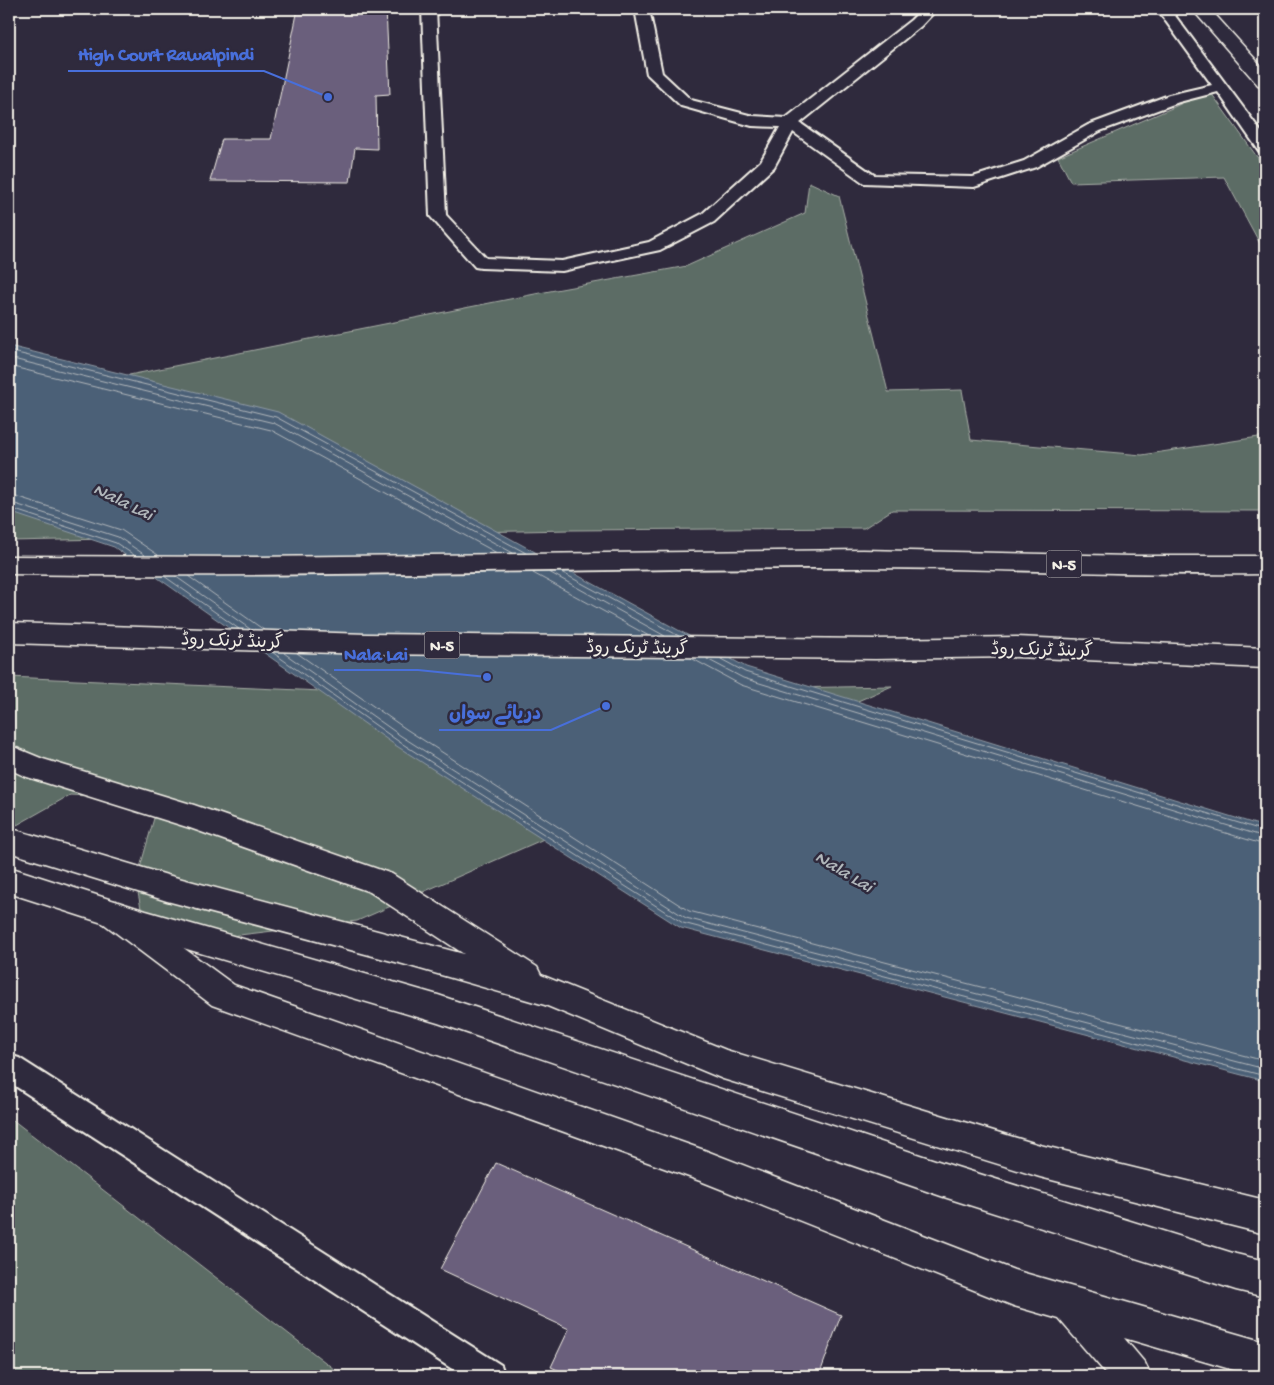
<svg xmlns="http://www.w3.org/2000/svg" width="1274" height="1385" font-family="'Gochi Hand','Playpen Sans Arabic',sans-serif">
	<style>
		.green { fill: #5b6c65; stroke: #a8aea6 }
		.water { fill: #4c6077; stroke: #8f9aa4 }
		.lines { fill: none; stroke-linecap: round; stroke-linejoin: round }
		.shore { stroke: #b1b7bb; stroke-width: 1 }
		.building { fill: #6a5e7b; stroke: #f4f1e8 }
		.lane-casing { stroke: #f4f1e8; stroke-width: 4 }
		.street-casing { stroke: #f4f1e8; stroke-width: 3 }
		.secondary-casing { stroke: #f4f1e8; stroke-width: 3 }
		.highway-casing { stroke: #f4f1e8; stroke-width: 3 }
		.lane { fill: #2f2a3d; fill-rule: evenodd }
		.street { fill: #2f2a3d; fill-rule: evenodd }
		.secondary { fill: #2f2a3d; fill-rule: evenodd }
		.highway { fill: #2f2a3d; fill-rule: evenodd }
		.labels { text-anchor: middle; stroke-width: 5; stroke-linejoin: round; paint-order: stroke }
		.shield { fill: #2f2a3d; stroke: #b9b5b5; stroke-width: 1 }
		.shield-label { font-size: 16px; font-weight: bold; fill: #f4f1e8 }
		.street-label { font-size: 18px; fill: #f4f1e8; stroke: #2f2a3d }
		.water-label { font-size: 19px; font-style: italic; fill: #b1b7bb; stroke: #2f2a3d }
		.leader { fill: none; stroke: #486fdb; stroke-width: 2 }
		.callout-dot { fill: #486fdb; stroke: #2f2a3d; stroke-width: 2 }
		.callout-label { font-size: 19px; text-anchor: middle; font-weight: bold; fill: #486fdb; stroke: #2f2a3d; stroke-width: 5; stroke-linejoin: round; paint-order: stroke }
	</style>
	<rect width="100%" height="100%" fill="#2f2a3d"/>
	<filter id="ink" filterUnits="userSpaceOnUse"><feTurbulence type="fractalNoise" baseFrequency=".02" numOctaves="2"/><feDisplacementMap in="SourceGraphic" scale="10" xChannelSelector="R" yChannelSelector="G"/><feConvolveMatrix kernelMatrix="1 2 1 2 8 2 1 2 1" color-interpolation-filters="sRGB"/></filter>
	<g filter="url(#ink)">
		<!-- green -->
		<g class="green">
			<path d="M1209,90L1265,168V253L1224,177L1071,182L1058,157L1172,108Z"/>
			<path d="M809,182L839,196L888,392L962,390L971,440L1142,455L1265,436V511L892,510L864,528L570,530L9,541V399L550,291L687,266L805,213Z"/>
			<path d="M9,677L411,695L892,686L357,921L231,936L147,940L136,882L160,797L127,798L70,795L17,825L9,805Z"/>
			<path d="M9,1117L343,1376H9Z"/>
		</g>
		<!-- water -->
		<path class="water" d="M9,346L278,412L746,667L1265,827V1081L681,928L395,745L114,547L9,512Z"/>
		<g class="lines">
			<!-- shore -->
			<g class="shore">
				<path d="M9,351L276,417L526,553"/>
				<path d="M9,358L274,423L513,553"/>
				<path d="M9,366L271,430L497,553"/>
				<path d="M9,494L121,530L158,555"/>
				<path d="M9,502L118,537L145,555"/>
				<path d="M9,508L116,543L134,555"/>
				<path d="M549,572L665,636"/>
				<path d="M561,572L679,636"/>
				<path d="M533,573L649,636"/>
				<path d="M164,576L239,629"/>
				<path d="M175,576L250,629"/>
				<path d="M188,576L264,630"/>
				<path d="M272,652L398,741L683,923L1265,1076"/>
				<path d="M284,653L401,736L686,918L1265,1069"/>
				<path d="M297,653L406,729L689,911L1265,1061"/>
				<path d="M691,658L741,685L1265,845"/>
				<path d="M707,659L743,678L1265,837"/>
				<path d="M721,659L745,672L1265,831"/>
			</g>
		</g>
		<!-- building -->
		<g class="building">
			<path d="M298,9H386L390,94L376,95L377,149L355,148L350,182L210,181L222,139H271Z"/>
			<path d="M496,1163L841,1315L819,1376H571L551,1367L569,1329L440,1269Z"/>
		</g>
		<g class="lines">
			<defs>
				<g id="lane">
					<path d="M422,9H436L446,215L486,258L562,261L649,242L702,214L761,161L780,127L752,126L681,106L647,74L635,9H649L662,73L691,100L753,116L786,118L911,20L922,9H937L921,26L800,123L874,175L973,177L1024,161L1088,125L1169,95L1212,85L1162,16L1154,9H1170L1265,137V153L1259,151L1218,92L1179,102L1100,131L1036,167L974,187L864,183L793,132L774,167L714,222L660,250L562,271L481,268L475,267L430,216Z"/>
					<path d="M9,1055L19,1058L501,1365L505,1376H463L9,1082Z"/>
				</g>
				<path id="street" d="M114,901L125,905L234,985L704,1150L1014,1270L1265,1342V1376H1254L1124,1338L1145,1363L1151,1376H1108L1059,1319L1014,1306L703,1182L212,1005L103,923L99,914L103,905Z"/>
				<g id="secondary">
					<path d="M1192,9H1210L1265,70V87L1258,85Z"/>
					<path d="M9,745L43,759L194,805L392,874L537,967L541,975L726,1050L1040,1145L1265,1200V1234L1040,1177L723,1079L545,1005L403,964L167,901L9,852V828L167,875L464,954L370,892L190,828L24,776L9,769Z"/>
					<path d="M9,867L146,911L438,995L944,1163L1236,1254L1265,1261V1297L1236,1290L944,1197L438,1023L146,937L9,893Z"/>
				</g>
				<g id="highway">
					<path d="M863,550L1130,556H1265V574C1130,576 996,568 861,568C577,568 293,579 9,574V556L255,557Z"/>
					<path d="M9,623L367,634L875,639L1017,637L1265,648V668L1017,657L875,659L367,654L9,643Z"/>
				</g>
			</defs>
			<!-- lane casing -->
			<use href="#lane" class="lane-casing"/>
			<!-- street casing -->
			<use href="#street" class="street-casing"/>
			<!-- secondary casing -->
			<use href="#secondary" class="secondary-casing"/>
			<!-- highway casing -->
			<use href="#highway" class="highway-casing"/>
			<!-- lane -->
			<use href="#lane" class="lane"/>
			<!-- street -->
			<use href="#street" class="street"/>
			<!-- secondary -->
			<use href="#secondary" class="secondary"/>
			<!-- highway -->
			<use href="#highway" class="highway"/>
		</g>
	</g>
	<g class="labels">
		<!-- shield labels -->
		<g class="shield">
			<rect x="1046.5" y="550.5" width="35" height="27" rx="4"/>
			<rect x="424.5" y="631.5" width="35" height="27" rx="4"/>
		</g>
		<g class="shield-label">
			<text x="1064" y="570">N-5</text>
			<text x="442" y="651">N-5</text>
		</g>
		<!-- street labels -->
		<g class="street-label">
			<text transform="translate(232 640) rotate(2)" y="6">گرینڈ ٹرنک روڈ</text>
			<text transform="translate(637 647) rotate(1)" y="6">گرینڈ ٹرنک روڈ</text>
			<text transform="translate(1042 649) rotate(1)" y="6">گرینڈ ٹرنک روڈ</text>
		</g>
		<!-- water labels -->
		<g class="water-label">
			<text transform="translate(124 500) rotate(26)" y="7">Nala Lai</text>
			<text transform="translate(845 870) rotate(31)" y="7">Nala Lai</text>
		</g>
	</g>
	<!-- callouts -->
	<path class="leader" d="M328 97L264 71H68M487 677L418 670H334M606 706L551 730H439"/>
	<g class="callout-dot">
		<circle cx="328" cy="97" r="5"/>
		<circle cx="487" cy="677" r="5"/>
		<circle cx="606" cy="706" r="5"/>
	</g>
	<g class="callout-label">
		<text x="166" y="60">High Court Rawalpindi</text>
		<text x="376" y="660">Nala Lai</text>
		<text x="495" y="719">دریائے سواں</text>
	</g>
	<!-- margin -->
	<rect width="1274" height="1385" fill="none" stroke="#2f2a3d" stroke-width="30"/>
	<rect x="15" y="15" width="1244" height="1355" fill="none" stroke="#f4f1e8" stroke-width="2" filter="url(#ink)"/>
</svg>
